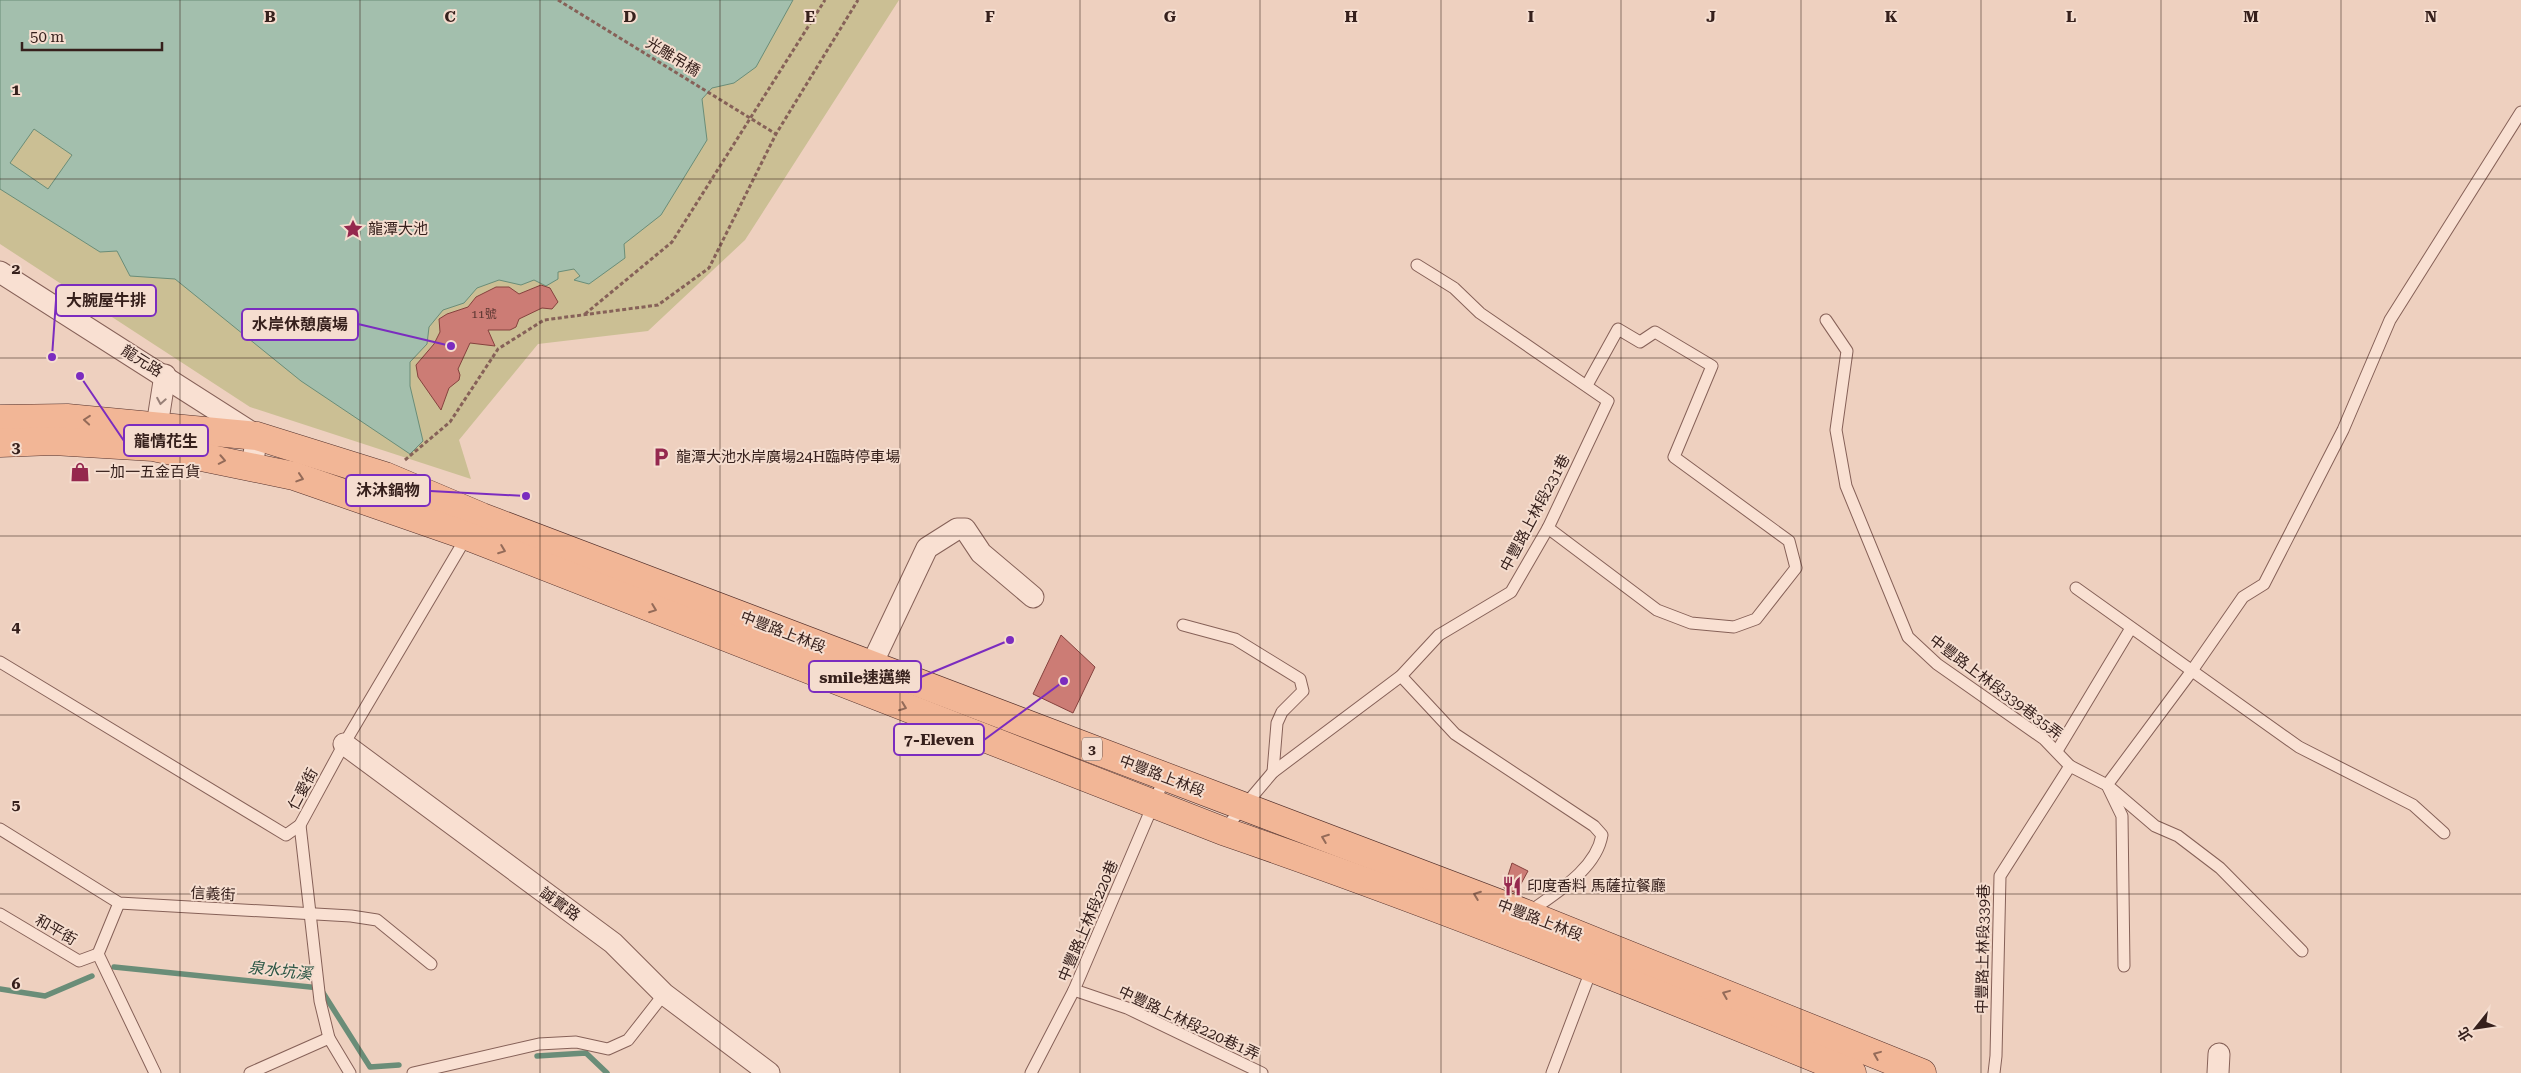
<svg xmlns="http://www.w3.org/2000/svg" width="2521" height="1073" font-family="'Roboto Serif','Noto Sans TC',serif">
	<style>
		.green { fill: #cbbf94 }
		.water { fill: #a3bfad; stroke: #6a8d78; fill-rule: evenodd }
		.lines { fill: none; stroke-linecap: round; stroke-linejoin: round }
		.stream { stroke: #6a8d78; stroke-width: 5.5 }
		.building { fill: #cc7c75; stroke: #85423e }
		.lane-casing { stroke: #866158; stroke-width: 13 }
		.street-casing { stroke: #866158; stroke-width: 23 }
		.primary-casing { stroke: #54312c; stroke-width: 29 }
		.path { stroke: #866158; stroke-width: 3; stroke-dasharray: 4 2.5; stroke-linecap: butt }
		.lane { stroke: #f9e0d2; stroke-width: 11 }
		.street { stroke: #f9e0d2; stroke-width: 21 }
		.primary { stroke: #f2b696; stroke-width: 28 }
		.path-bridge { stroke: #866158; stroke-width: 3; stroke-dasharray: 4 2.5; stroke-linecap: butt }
		.oneway { stroke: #988077 }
		.oneway2 { stroke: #946b59 }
		.grid { fill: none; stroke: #36201c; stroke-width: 1; stroke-opacity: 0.55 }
		.labels { text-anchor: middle; stroke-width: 4; stroke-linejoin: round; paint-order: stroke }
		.number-label { font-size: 12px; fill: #5c3732 }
		.shield { fill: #f5ddcf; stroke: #6f5952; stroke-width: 1 }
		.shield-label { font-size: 14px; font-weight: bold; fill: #36201c }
		.street-label { font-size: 15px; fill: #36201c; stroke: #f5ddcf }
		.poi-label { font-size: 15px; fill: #36201c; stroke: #f5ddcf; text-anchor: start }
		.water-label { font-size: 16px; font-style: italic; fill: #2b5645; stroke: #f5ddcf }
		.grid-label { font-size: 16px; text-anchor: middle; font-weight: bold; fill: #36201c; stroke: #f5ddcf; stroke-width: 4; stroke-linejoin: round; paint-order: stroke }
		.leader { fill: none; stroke: #7b2cbf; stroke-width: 2 }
		.callout-dot { fill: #7b2cbf; stroke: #f5ddcf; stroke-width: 2 }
		.callout { fill: #f5ddcf; stroke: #7b2cbf; stroke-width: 2 }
		.callout-label { font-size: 16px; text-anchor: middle; font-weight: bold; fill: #36201c }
	</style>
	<rect width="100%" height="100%" fill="#eed0bf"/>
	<!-- green -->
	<path class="green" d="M0,0H899L745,240L648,331L538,344L459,440L471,479L250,407L0,244Z"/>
	<!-- water -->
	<path class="water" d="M0,0H793L756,67L734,83L712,88L702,99L707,140L661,215L624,244L625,258L589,284L574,280L580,276L574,269L558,272V279L546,286L534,280L521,285L499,280L477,288L464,303L443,310L429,327L427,344L410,362V386L423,441L410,454L301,381L175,279L130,276L117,251L100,252L0,189ZM34,129L72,155L48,189L10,163Z"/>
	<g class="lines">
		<!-- stream -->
		<g class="stream">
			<path d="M114,967L320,988L370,1067L399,1065"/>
			<path d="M0,989L45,996L92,976"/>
			<path d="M537,1056L586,1053L607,1073"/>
		</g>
	</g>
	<!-- building -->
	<g class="building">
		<path d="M541,285L550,288L558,302L552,309L542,308L519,319L516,327L510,330H488L495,346L470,343L458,369L460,375L459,380L449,388L441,410L418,377L416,365L434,344L440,332L439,319L447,314L468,307L476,297L496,287H509L519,294Z"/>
		<path d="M1061,635L1095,667L1073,713L1033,694Z"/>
		<path d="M1512,863L1528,871L1516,893L1504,888Z"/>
	</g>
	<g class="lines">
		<defs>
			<g id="lane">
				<path d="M1826,320L1847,351L1836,430L1846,486L1908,637L1937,664L2044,739L2070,766"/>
				<path d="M1548,528L1657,610L1691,623L1734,627L1756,619L1796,568L1789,541L1674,457L1712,366L1655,332L1640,342L1618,329L1587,385"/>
				<path d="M2076,588L2299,747L2413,805L2444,833"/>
				<path d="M1183,625L1235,639L1300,679L1303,691L1282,712L1277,723L1273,772"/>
				<path d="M0,662L286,835L300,825L344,744L467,536"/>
				<path d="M1401,676L1455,734L1594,826L1602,835C1596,870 1555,893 1528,913"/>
				<path d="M2057,751L2131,628"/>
				<path d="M300,825L320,1001L329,1038"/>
				<path d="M0,829L119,903L351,916L377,920L431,964"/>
				<path d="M1223,831L1273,772L1401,676L1439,635L1511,592L1548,528L1608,401L1480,313L1454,288L1417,265"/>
				<path d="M119,903L98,954L155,1073"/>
				<path d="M0,914L79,961L98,954"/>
				<path d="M2302,951L2220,868L2178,836L2155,826L2107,785L2191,672L2243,597L2264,584L2343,430L2390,320L2521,112"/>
				<path d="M1074,990L1127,1008L1262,1073"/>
				<path d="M250,1073L329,1038L350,1073"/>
				<path d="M413,1073L539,1044L576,1042L608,1049L628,1040L664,994"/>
				<path d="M1031,1073L1074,990L1165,777"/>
				<path d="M1552,1073L1592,968"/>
				<path d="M1994,1073L1996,1056L2000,876L2070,766L2107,785L2122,816L2124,966"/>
			</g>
			<g id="street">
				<path d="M0,272L257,436L252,466"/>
				<path d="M157,426L165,375"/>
				<path d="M871,666L927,548L957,529H965L981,553L1033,597"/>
				<path d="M344,744L613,943L664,994L769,1073"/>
				<path d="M2218,1073L2219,1054"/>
			</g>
			<g id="primary">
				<path d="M0,419L67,418L257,436L385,476L482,517L1527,914L1922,1073"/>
				<path d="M0,443L53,441L153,447L294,476L467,536L1223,831C1436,904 1644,988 1852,1073"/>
			</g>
		</defs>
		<!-- lane casing -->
		<use href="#lane" class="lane-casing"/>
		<!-- street casing -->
		<use href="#street" class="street-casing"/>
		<!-- primary casing -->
		<use href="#primary" class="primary-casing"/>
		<!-- path -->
		<g class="path">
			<path d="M585,314L672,242L825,0"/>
			<path d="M405,460L450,422L498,349L544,320L658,305L709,268L776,134L858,0"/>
		</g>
		<!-- lane -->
		<use href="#lane" class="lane"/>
		<!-- street -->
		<use href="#street" class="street"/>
		<!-- primary -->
		<use href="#primary" class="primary"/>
		<!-- path-bridge -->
		<path class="path-bridge" d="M558,0L776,134"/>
	</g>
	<!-- one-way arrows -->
	<defs><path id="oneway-chevron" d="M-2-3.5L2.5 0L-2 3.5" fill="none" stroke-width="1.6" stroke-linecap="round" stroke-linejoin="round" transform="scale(1.25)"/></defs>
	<use class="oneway" href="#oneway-chevron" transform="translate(161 401) rotate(100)"/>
	<g class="oneway2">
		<use href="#oneway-chevron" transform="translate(87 420) rotate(-175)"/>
		<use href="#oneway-chevron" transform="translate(222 460) rotate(11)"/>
		<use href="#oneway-chevron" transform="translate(300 478) rotate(18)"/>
		<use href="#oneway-chevron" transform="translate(502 550) rotate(21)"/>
		<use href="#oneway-chevron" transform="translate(653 609) rotate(21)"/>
		<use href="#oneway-chevron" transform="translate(903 707) rotate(21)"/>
		<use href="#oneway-chevron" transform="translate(1325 838) rotate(-159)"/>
		<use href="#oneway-chevron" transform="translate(1477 895) rotate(-159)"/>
		<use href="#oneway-chevron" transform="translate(1726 994) rotate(-158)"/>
		<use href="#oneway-chevron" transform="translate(1877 1055) rotate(-158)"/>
	</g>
	<!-- grid -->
	<path class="grid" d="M180,0V1073M360,0V1073M540,0V1073M720,0V1073M900,0V1073M1080,0V1073M1260,0V1073M1441,0V1073M1621,0V1073M1801,0V1073M1981,0V1073M2161,0V1073M2341,0V1073M0,179H2521M0,358H2521M0,536H2521M0,715H2521M0,894H2521"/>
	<!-- icons -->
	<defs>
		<symbol id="sight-bare" viewBox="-9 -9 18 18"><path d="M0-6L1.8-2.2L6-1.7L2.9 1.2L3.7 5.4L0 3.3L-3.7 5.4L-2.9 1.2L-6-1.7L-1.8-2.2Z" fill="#95284e" stroke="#f5ddcf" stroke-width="2.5" paint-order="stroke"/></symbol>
		<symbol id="parking-bare" viewBox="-9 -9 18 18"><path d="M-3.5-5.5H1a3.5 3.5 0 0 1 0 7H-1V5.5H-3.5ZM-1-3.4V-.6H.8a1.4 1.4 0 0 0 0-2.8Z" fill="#95284e" stroke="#f5ddcf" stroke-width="2.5" paint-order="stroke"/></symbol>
		<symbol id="shop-bare" viewBox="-9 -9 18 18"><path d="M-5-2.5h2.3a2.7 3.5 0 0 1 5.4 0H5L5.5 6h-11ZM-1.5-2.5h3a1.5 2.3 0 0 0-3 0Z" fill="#95284e" stroke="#f5ddcf" stroke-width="2.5" paint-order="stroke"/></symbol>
		<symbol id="restaurant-bare" viewBox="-9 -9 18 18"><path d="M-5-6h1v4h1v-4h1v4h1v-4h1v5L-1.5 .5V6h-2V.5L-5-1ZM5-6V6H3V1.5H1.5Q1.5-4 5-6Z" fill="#95284e" stroke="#f5ddcf" stroke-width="2.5" paint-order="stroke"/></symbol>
	</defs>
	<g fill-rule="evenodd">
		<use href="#sight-bare" x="339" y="215" width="28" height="28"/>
		<use href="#parking-bare" x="647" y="443" width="28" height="28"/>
		<use href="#shop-bare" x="66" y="458" width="28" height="28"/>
		<use href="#restaurant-bare" x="1498" y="872" width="28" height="28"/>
	</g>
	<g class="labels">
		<!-- number labels -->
		<g class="number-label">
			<text x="484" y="318">11號</text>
		</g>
		<!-- shield labels -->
		<rect class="shield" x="1082" y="737.5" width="20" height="23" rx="4"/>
		<g class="shield-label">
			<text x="1092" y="754">3</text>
		</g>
		<!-- street labels -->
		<g class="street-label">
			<text transform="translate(673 57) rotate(31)" y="5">光雕吊橋</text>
			<text transform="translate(142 361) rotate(32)" y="5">龍元路</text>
			<text transform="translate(1535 513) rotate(-62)" y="5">中豐路上林段231巷</text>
			<text transform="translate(783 632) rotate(21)" y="5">中豐路上林段</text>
			<text transform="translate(1996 687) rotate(37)" y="5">中豐路上林段339巷35弄</text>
			<text transform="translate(1162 776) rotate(21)" y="5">中豐路上林段</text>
			<text transform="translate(303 789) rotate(-62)" y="5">仁愛街</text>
			<text transform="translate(213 894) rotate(3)" y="5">信義街</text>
			<text transform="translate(560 904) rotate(36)" y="5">誠實路</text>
			<text transform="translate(1540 920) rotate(21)" y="5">中豐路上林段</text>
			<text transform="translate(1088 921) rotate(-67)" y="5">中豐路上林段220巷</text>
			<text transform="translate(56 930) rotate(30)" y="5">和平街</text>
			<text transform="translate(1983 949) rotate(-89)" y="5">中豐路上林段339巷</text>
			<text transform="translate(1189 1023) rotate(25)" y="5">中豐路上林段220巷1弄</text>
		</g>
		<!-- poi labels -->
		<g class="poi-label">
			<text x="368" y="234">龍潭大池</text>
			<text x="676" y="462">龍潭大池水岸廣場24H臨時停車場</text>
			<text x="95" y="477">一加一五金百貨</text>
			<text x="1527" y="891">印度香料 馬薩拉餐廳</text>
		</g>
		<!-- water labels -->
		<g class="water-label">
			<text transform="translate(280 970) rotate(6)" y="6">泉水坑溪</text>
		</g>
	</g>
	<g class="grid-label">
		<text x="270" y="22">B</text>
		<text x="450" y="22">C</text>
		<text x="630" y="22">D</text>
		<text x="810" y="22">E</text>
		<text x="990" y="22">F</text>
		<text x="1170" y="22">G</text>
		<text x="1351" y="22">H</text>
		<text x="1531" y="22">I</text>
		<text x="1711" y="22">J</text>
		<text x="1891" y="22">K</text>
		<text x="2071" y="22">L</text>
		<text x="2251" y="22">M</text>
		<text x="2431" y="22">N</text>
		<text x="16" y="95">1</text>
		<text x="16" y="274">2</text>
		<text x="16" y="453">3</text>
		<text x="16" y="632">4</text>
		<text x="16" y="810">5</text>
		<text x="16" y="989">6</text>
	</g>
	<!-- callouts -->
	<path class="leader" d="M52 357L56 300M451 346L358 324M80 376L124 441M526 496L430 491M1010 640L921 677M1064 681L984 740"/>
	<g class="callout-dot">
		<circle cx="52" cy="357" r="5"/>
		<circle cx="451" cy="346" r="5"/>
		<circle cx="80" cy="376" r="5"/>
		<circle cx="526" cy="496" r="5"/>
		<circle cx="1010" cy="640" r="5"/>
		<circle cx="1064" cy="681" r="5"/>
	</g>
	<g class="callout">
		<rect x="56" y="285" width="100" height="31" rx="5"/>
		<rect x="242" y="309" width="116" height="31" rx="5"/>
		<rect x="124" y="425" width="84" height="31" rx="5"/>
		<rect x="346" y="475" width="84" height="31" rx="5"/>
		<rect x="809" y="661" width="112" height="31" rx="5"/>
		<rect x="894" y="724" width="90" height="31" rx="5"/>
	</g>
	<g class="callout-label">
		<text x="106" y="306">大腕屋牛排</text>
		<text x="300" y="330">水岸休憩廣場</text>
		<text x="166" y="447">龍情花生</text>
		<text x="388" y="496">沐沐鍋物</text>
		<text x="865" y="683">smile速邁樂</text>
		<text x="939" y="745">7-Eleven</text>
	</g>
	<!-- north arrow -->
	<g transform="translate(2476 1028) rotate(240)" stroke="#f5ddcf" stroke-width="4" paint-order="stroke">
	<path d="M0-4L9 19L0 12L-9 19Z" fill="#36201c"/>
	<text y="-8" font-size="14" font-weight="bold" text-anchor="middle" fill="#36201c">北</text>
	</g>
	<!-- scale -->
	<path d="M22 42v8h140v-8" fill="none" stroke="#36201c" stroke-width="2.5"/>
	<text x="30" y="42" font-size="15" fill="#36201c" stroke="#f5ddcf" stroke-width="4" paint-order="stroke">50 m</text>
</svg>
